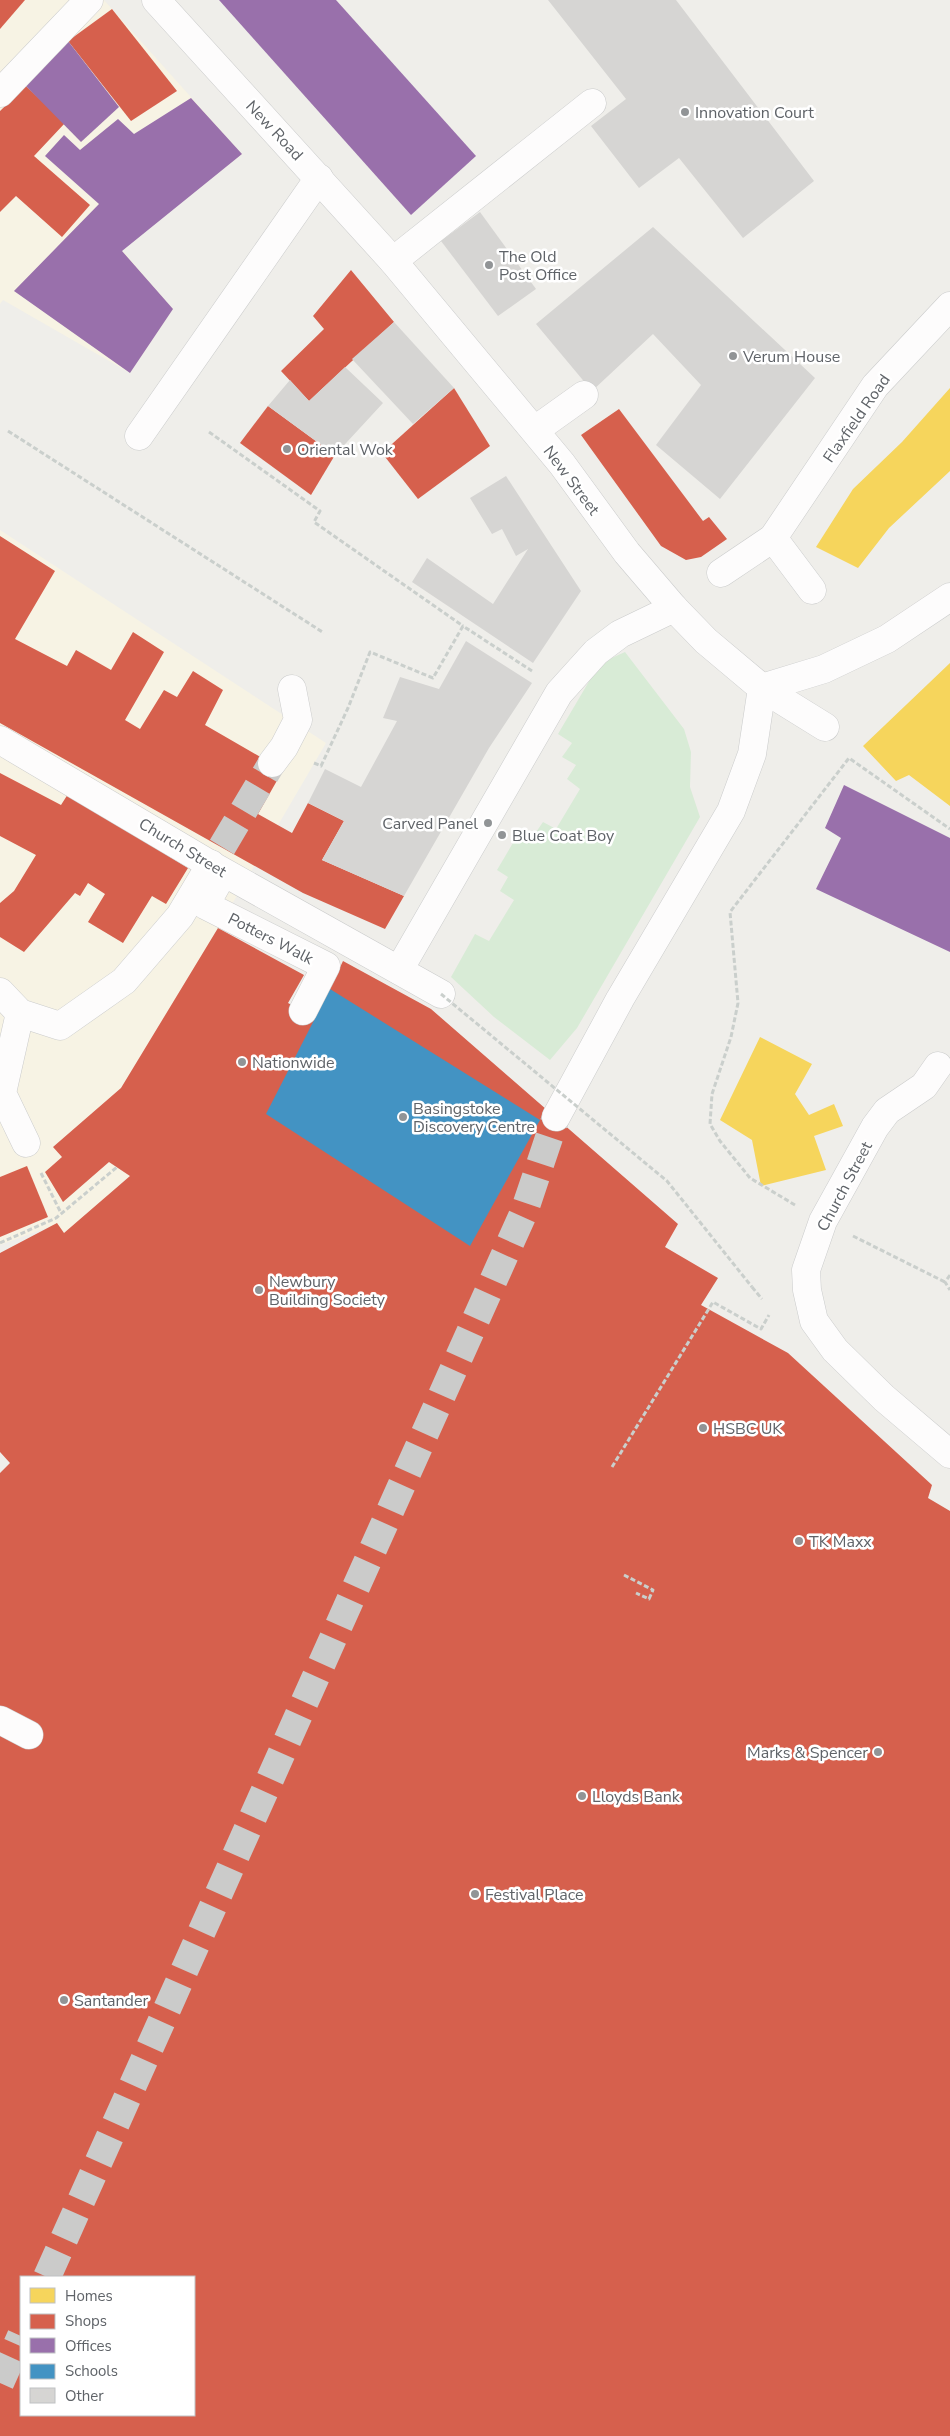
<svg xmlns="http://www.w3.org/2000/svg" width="950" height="2436" font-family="'Nunito Sans',sans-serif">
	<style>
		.commercial { fill: #f7f3e4 }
		.green { fill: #d8ebd6 }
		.homes { fill: #f6d55c }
		.shops { fill: #d6604d; fill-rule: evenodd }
		.offices { fill: #9970ab }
		.schools { fill: #4393c3 }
		.building { fill: #d6d5d3 }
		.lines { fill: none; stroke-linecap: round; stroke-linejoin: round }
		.minor-tunnel { stroke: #cbcbca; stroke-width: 28; stroke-dasharray: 28 14; stroke-linecap: butt }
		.minor-casing { stroke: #cbcccc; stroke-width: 29 }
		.path { stroke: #cacfcc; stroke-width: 3; stroke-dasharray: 5 2.5; stroke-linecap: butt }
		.minor { stroke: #fdfcfc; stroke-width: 28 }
		.path-bridge { stroke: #cacfcc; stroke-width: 3; stroke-dasharray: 5 2.5; stroke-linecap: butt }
		.poi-dot { fill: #919496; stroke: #fff; stroke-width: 2 }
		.labels { text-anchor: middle; stroke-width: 5; stroke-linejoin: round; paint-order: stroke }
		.poi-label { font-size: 16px; fill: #5f6368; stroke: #fff; text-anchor: start }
		.street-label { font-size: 16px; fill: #5f6368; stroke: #fff }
	</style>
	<rect width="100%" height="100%" fill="#efeeea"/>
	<!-- commercial -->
	<g class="commercial">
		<path d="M0,0H104L242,154L122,250L173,309L130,373L3,300L0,304Z"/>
		<path d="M0,530L326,743L218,928L121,1088L53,1147L62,1157L46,1172L63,1202L109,1162L130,1176L64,1233L57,1224L0,1245Z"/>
	</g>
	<!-- green -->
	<path class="green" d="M625,652L684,729L691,752L690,787L700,817L577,1028L550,1060L494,1017L451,977L475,934L489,941L514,900L500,891L508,877L497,870L520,831L532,838L543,822L556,829L580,789L567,779L576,765L562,757L572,743L558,734L591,678L605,661Z"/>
	<!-- homes -->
	<g class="homes">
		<path d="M950,388V471L889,528L858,568L816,547L853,489L902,442Z"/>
		<path d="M950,663V806L909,775L896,781L863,746Z"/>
		<path d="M760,1037L812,1064L795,1094L809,1115L834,1104L843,1126L814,1136L826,1170L761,1186L752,1140L720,1120Z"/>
	</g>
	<!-- shops -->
	<g class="shops">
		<path d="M0,0H25L0,29Z"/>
		<path d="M112,9L177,91L131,121L68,41Z"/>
		<path d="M26,86L65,123L34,156L90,205L62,237L16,196L0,212V111Z"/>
		<path d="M351,270L394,322L309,401L281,371L324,329L313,316Z"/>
		<path d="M454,388L490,446L418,499L382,453Z"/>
		<path d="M268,406L335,455L311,495L240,443Z"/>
		<path d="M619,409L703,521L709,517L727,539L701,557L686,560L661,546L581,435Z"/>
		<path d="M0,536L55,571L15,639L67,666L76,650L111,670L133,632L164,652L125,720L140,729L164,690L177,697L193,671L223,690L205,725L283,770L258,814L292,833L308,803L344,821L322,860L404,896L385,929L303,893L0,723Z"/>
		<path d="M0,773L61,805L68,794L188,868L166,904L152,896L123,943L88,922L105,894L88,883L80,896L75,893L24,952L0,937V903L14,891L36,855L0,836Z"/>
		<path d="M218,928L304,975L288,1003L316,1018L343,961L431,1009L678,1224L665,1247L718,1278L701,1305L788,1353L932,1485L928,1498L950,1511V2436H0V1473L10,1463L0,1452V1253L57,1223L64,1233L130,1176L109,1162L63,1202L45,1172L62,1157L53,1147L121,1088ZM21,2277H194V2415H21Z"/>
		<path d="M27,1166L48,1217L0,1237V1177Z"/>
	</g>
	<!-- offices -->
	<g class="offices">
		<path d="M219,0H336L476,156L411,215Z"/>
		<path d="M68,41L119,107L81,142L26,86Z"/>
		<path d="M191,98L242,154L122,251L173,309L130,373L14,291L99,204L45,156L64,135L80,150L118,119L134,134Z"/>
		<path d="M844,785L950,838V952L816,889L841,838L825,828Z"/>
	</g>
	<!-- schools -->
	<path class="schools" d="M330,989L540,1120L470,1246L266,1114Z"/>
	<!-- building -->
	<g class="building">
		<path d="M548,0H676L814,181L743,238L679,158L639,188L591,126L626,99Z"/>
		<path d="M480,212L536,289L498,316L441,241Z"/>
		<path d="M653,227L815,378L720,499L656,445L701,385L653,334L592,391L536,324Z"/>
		<path d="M394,322L454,388L413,424L352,359Z"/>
		<path d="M345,367L383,403L335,455L268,406L290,380L309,401Z"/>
		<path d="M506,476L581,591L533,663L412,582L427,558L493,604L528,549L516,556L502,529L492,534L470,498Z"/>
		<path d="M466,641L532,683L489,748L404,896L322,860L344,821L308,803L325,769L361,787L397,721L383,718L400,677L439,689Z"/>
	</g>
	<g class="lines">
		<!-- minor-tunnel -->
		<g class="minor-tunnel">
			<path d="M222,847L272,763"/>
			<path d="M47,2277L524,1212L556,1117"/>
			<path d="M0,2383L21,2336"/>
		</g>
		<defs>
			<g id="minor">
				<path d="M156,0L393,261L562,464L627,553L674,608L706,641L762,688L825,727"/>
				<path d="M0,93L89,0"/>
				<path d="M393,261L592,103"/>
				<path d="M535,430L584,395"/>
				<path d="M139,436L319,178"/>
				<path d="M773,538L812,590"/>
				<path d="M721,573L773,538L875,386L950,306"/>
				<path d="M762,688L824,669L887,639L950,597"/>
				<path d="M0,740L218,869L441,994"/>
				<path d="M272,763L284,747L298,720L292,689"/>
				<path d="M222,875L205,905L326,966L303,1011"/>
				<path d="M399,970L559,693L596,652L620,634L674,608"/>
				<path d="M0,992L20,1013L60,1026L124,981L180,916L211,864"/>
				<path d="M20,1013L2,1093L26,1143"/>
				<path d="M938,1066L924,1086L887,1111L875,1127L823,1221L806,1270L807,1290L814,1321L835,1350L884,1398L950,1454"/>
				<path d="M556,1117L620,999L731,811L752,754L762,688"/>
				<path d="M0,1720L29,1735"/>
			</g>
		</defs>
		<!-- minor casing -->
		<use href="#minor" class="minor-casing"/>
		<!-- path -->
		<g class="path">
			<path d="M8,431L324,633"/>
			<path d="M209,432L320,511L314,522L463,626"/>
			<path d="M314,763L321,766L348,708L370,652L433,678L463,626L532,671"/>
			<path d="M41,1173L61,1213"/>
			<path d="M795,1205L750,1178L720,1141L710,1124L712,1094L731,1037L738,1003L730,912L849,758L950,829"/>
			<path d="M853,1236L945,1282"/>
			<path d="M0,1243L56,1218L117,1167"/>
			<path d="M950,1275L945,1282L950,1290"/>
			<path d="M752,1287L762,1299"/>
			<path d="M612,1467L713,1302L761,1329L769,1315"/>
			<path d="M624,1575L653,1590L649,1599L636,1593"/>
		</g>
		<!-- minor -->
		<use href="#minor" class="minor"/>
		<!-- path-bridge -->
		<path class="path-bridge" d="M441,994L667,1181L752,1287"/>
	</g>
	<!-- markers -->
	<g class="poi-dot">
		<circle cx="685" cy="112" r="5"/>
		<circle cx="489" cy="265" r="5"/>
		<circle cx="733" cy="356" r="5"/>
		<circle cx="287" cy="449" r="5"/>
		<circle cx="488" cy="823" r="5"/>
		<circle cx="502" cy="835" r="5"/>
		<circle cx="242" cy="1062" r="5"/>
		<circle cx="403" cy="1117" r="5"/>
		<circle cx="259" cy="1290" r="5"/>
		<circle cx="703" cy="1428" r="5"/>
		<circle cx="799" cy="1541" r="5"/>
		<circle cx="878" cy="1752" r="5"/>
		<circle cx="582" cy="1796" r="5"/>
		<circle cx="475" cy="1894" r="5"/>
		<circle cx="64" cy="2000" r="5"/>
	</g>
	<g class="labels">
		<!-- poi labels -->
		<g class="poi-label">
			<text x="695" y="118">Innovation Court</text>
			<text x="499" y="262">The Old<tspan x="499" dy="18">Post Office</tspan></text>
			<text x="743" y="362">Verum House</text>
			<text x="297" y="455">Oriental Wok</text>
			<text x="478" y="829" text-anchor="end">Carved Panel</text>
			<text x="512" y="841">Blue Coat Boy</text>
			<text x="252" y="1068">Nationwide</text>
			<text x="413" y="1114">Basingstoke<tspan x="413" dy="18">Discovery Centre</tspan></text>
			<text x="269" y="1287">Newbury<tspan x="269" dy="18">Building Society</tspan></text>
			<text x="713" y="1434">HSBC UK</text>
			<text x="809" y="1547">TK Maxx</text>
			<text x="868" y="1758" text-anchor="end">Marks &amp; Spencer</text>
			<text x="592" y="1802">Lloyds Bank</text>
			<text x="485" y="1900">Festival Place</text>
			<text x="74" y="2006">Santander</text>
		</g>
		<!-- street labels -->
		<g class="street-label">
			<text transform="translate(275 130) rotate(47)" y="6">New Road</text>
			<text transform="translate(856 418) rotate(-55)" y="6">Flaxfield Road</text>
			<text transform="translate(572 480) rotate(53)" y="6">New Street</text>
			<text transform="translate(183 847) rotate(31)" y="6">Church Street</text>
			<text transform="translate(271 938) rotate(27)" y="6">Potters Walk</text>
			<text transform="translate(844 1186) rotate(-62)" y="6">Church Street</text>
		</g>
	</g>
	<!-- legend -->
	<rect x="20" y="2276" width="175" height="140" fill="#ffffff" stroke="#bfc1c3"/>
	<rect x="30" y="2288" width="25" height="15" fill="#f6d55c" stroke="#bfc1c3"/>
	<text x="65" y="2301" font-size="15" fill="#5f6368">Homes</text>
	<rect x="30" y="2314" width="25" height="15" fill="#d6604d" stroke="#bfc1c3"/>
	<text x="65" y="2326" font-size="15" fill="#5f6368">Shops</text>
	<rect x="30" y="2338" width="25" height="15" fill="#9970ab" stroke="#bfc1c3"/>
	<text x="65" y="2351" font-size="15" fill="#5f6368">Offices</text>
	<rect x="30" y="2364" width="25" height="15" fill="#4393c3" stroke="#bfc1c3"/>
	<text x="65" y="2376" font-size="15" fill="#5f6368">Schools</text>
	<rect x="30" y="2388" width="25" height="15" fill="#d6d5d3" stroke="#bfc1c3"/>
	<text x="65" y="2401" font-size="15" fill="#5f6368">Other</text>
</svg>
